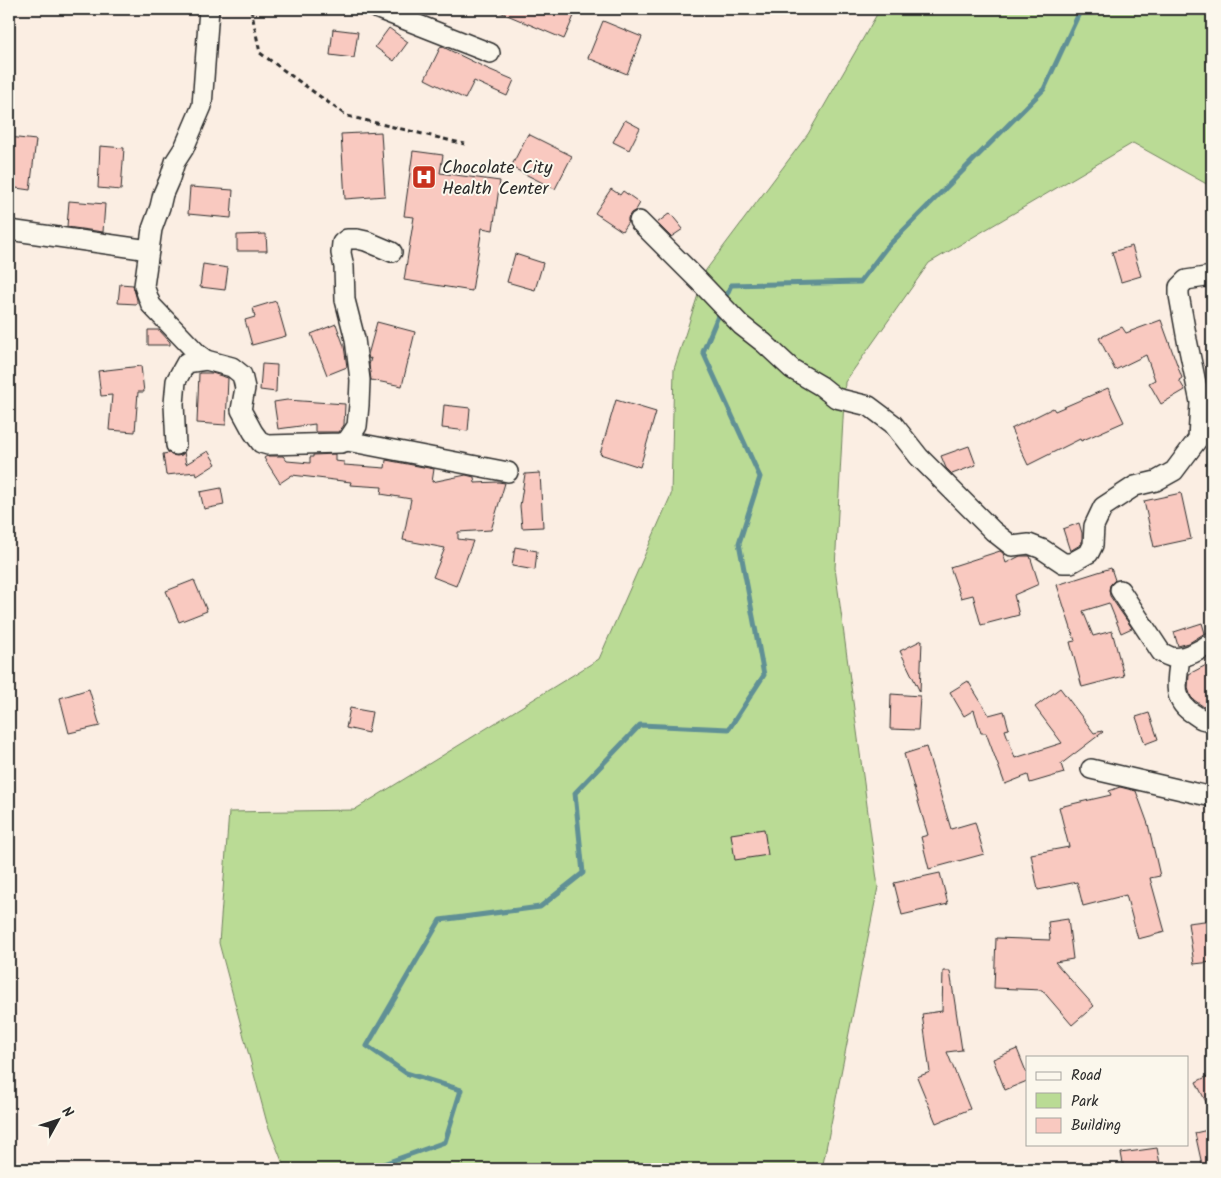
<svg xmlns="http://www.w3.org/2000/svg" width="1221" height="1178" font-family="Kalam,sans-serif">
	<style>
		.green { fill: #badb95; stroke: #728360 }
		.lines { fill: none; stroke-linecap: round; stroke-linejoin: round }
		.stream { stroke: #609095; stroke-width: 5 }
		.building { fill: #f9c9c0; stroke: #2b2b2b }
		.street-casing { stroke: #2b2b2b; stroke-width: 22 }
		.path { stroke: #2b2b2b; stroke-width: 3; stroke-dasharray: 5 4; stroke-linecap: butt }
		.street { stroke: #fbf7ec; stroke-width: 19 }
		.labels { text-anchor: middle; stroke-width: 4; stroke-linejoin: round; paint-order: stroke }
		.poi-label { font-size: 18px; fill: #2b2b2b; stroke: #fbf7ec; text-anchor: start }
	</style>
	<rect width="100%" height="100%" fill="#fbeee3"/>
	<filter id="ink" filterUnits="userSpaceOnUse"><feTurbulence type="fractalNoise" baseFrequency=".02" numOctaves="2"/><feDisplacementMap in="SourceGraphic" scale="10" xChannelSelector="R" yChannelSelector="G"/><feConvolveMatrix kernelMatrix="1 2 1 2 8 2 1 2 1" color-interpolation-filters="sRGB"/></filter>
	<g filter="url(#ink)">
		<!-- green -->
		<path class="green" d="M880,9H1212V187L1133,143L929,263L845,382L835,568L878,887L822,1169H285L267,1123L219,943L229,812L354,810L599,659L671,495L674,369L706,270L808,134Z"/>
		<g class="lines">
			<!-- stream -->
			<g class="stream">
				<path d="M724,301L731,285L860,282L886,248L1044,89L1081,9"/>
				<path d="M369,1169L445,1142L461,1090L406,1073L367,1046L440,920L540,907L583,873L575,793L640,725L729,729L764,675L739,543L760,477L703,352L721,309"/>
			</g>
		</g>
		<!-- building -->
		<g class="building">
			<path d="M493,9H577L564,39Z"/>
			<path d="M603,21L642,37L627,74L588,58Z"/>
			<path d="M389,28L408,42L394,61L375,47Z"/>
			<path d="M333,29L358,32L354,58L330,55Z"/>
			<path d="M441,46L486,68L514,80L507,96L474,81L465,99L425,79Z"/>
			<path d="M625,120L640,128L629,150L613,142Z"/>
			<path d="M381,132L385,196L345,199L341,134Z"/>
			<path d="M528,134L572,156L555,189L511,167Z"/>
			<path d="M9,137L36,140L30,190L9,187Z"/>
			<path d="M100,146L124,148L121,190L98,188Z"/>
			<path d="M413,151L443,155L440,173L500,181L493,230L482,228L472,291L404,280L414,217L404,216Z"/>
			<path d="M190,187L233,190L231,218L188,214Z"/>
			<path d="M611,189L620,195L623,191L640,203L636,210L631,213L628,218V222L622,231L595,213Z"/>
			<path d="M69,201L105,204L103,232L67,227Z"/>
			<path d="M670,213L683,229L671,237L657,223Z"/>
			<path d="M266,234L267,251H237V235Z"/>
			<path d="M1132,246L1141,276L1121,282L1112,252Z"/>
			<path d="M515,254L543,263L535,290L507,282Z"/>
			<path d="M203,264L228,268L225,290L200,287Z"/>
			<path d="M120,284L133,285L137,300V304L118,303Z"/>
			<path d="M276,301L286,336L252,345L245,320L255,317L253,308Z"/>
			<path d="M1161,320L1182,378L1179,380L1185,390L1161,404L1149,383L1155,380L1146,355L1115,370L1099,338L1122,327L1126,333Z"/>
			<path d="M377,322L415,332L402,386L371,380L369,365L371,358L369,359L368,355Z"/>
			<path d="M336,324L344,346L347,367L327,375L311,334Z"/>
			<path d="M148,330H159L170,342V345H148Z"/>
			<path d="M262,364L277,365L276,392L260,390Z"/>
			<path d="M141,366L144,392H138L135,432L109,430L112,395L101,396L98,371Z"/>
			<path d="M199,373H212L228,378L226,425L197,423Z"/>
			<path d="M1108,388L1124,422L1081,441L1080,439L1028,465L1011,429L1053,408L1055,411Z"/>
			<path d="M287,400L345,404L344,425L339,432H315V424L278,429L274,402Z"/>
			<path d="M616,400L656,412L640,467L600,454Z"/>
			<path d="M444,405L470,408L468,431L442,428Z"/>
			<path d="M969,446L976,465L952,474L946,468L941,456Z"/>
			<path d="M208,451L216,464L197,476L196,472L166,475L163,454L169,453L171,455L177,456L182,455L184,452L186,464Z"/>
			<path d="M335,454V461L344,462V465L385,468L386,460L434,469L432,482L466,475L474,477L475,483L498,482L505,483L491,530L458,532V539L473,541L456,586L433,577L445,548L403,540L411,499L381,494L382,487L350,485L351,482L292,475L280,483L264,458L267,456H283L287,461L310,463V457H313V455Z"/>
			<path d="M540,473L543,527L522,528L520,506L525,474Z"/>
			<path d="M221,488L224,505L204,509L200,492Z"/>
			<path d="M1181,493L1191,539L1154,547L1144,501Z"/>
			<path d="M1079,523L1082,533V542L1080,545L1070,551L1063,529Z"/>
			<path d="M515,547L537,551L535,570L512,566Z"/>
			<path d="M1000,551L1003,553L1006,563L1020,556H1030L1039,584L1014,595L1019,615L981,625L973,595L961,598L950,567Z"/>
			<path d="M1111,568L1115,580L1110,585L1109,590L1110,596L1132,628L1121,633L1109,603L1083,611L1093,636L1112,631L1124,676L1082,687L1070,642L1075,641L1057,585Z"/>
			<path d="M194,580L207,611L179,622L166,591Z"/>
			<path d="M1202,623L1205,633L1189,643L1178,646L1174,632Z"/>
			<path d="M922,640L920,692L900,651Z"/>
			<path d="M1212,662V709H1207L1194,700L1191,697L1188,688L1189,675V674Z"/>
			<path d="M968,681L989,715L1004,711L1009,729L1005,730L1015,758L1062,743L1035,707L1060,688L1094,733L1102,731L1103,732L1061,764L1064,773L1030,783L1028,775L1005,784L986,733H981L974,710L964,716L950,692Z"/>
			<path d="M89,689L100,726L69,733L60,698Z"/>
			<path d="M891,694L920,696L918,730L890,729Z"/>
			<path d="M350,708L372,712L368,733L346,728Z"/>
			<path d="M1149,713L1158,739L1145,744L1136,717Z"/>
			<path d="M926,747L951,829L975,822L984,854L929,869L921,837L928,835L904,754Z"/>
			<path d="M1120,787L1136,791L1148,824L1160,876L1150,878L1165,932L1138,939L1126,895L1083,906L1077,882L1038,890L1031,854L1069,847L1059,807L1111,795L1109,791Z"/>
			<path d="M764,829L768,855L735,860L731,834Z"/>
			<path d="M940,873L948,904L902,915L894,883Z"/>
			<path d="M1068,919L1073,959L1055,962L1094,1006L1072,1025L1042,990L994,988L996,938L1050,940L1048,922Z"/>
			<path d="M1212,920V962L1194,964L1188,923Z"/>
			<path d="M943,971H950L962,1050L947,1052L970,1109L936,1123L917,1077L930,1072L922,1014L942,1011Z"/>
			<path d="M1017,1049L1027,1074V1081L1005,1090L993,1059Z"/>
			<path d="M1212,1074V1114L1196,1082Z"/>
			<path d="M1212,1129V1169H1203L1195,1133Z"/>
			<path d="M1157,1148L1161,1169H1124L1121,1153Z"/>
		</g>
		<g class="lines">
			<defs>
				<g id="street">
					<path d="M209,9L202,106L184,148L175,162L170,178L163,194L160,207L152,229L144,286L151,305L198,354L206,360L232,367L242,375L245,388L241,410L253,432L261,443L268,445L341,443L347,441L357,426L359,405L360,380L355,339L345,300L344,267L341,253L342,243L347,239H357L366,241L392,252"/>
					<path d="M378,9L490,53"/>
					<path d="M639,221L699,281L741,325L764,343L792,369L821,386L836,398L869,406L893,424L919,457L993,531L1012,546L1029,544L1042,549L1063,563H1071L1089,553L1093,545L1094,526L1103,507L1135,486L1156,481L1174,471L1198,439L1200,402L1187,340L1179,295V287L1186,280L1212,276"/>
					<path d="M9,230L149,250"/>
					<path d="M347,441L508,472"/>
					<path d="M176,445L174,404L176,381L186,363L206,360"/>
					<path d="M1120,590L1161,652C1164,654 1168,656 1171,657C1184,660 1203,649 1212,642"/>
					<path d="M1180,658C1177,680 1171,701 1194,714C1201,719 1203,721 1212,720"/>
					<path d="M1091,769L1212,797"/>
				</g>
			</defs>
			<!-- street casing -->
			<use href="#street" class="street-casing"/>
			<!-- path -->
			<path class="path" d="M251,9L260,53L347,116L465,144"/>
			<!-- street -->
			<use href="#street" class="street"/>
		</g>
	</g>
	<!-- icons -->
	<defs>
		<symbol id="hospital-square" viewBox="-11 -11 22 22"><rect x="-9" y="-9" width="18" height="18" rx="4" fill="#c8321e" stroke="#fbf7ec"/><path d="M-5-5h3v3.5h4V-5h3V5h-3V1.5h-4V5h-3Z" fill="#fff"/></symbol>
	</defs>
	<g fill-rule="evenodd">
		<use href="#hospital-square" x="410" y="163" width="28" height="28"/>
	</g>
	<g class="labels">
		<!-- poi labels -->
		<g class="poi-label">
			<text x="442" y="173">Chocolate City<tspan x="442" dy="21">Health Center</tspan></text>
		</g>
	</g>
	<!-- margin -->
	<rect width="1221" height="1178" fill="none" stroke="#fbf7ec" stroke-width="30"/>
	<rect x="15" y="15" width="1191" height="1148" fill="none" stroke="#2b2b2b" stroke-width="2" filter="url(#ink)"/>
	<!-- legend -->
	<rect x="1026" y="1056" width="162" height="90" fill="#fbf7ec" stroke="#a8a59f"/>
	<rect x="1036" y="1072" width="25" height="8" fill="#fbf7ec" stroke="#a8a59f"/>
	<text x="1071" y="1080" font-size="15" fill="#2b2b2b">Road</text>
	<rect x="1036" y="1093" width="25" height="15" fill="#badb95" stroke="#a8a59f"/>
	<text x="1071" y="1106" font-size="15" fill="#2b2b2b">Park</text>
	<rect x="1036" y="1118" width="25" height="15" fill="#f9c9c0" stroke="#a8a59f"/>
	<text x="1071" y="1130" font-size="15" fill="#2b2b2b">Building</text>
	<!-- north arrow -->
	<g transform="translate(58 1120) rotate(50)" stroke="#fbf7ec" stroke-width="4" paint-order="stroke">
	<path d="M0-4L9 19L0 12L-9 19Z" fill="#2b2b2b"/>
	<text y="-8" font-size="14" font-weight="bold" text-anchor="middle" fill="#2b2b2b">N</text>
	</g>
</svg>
